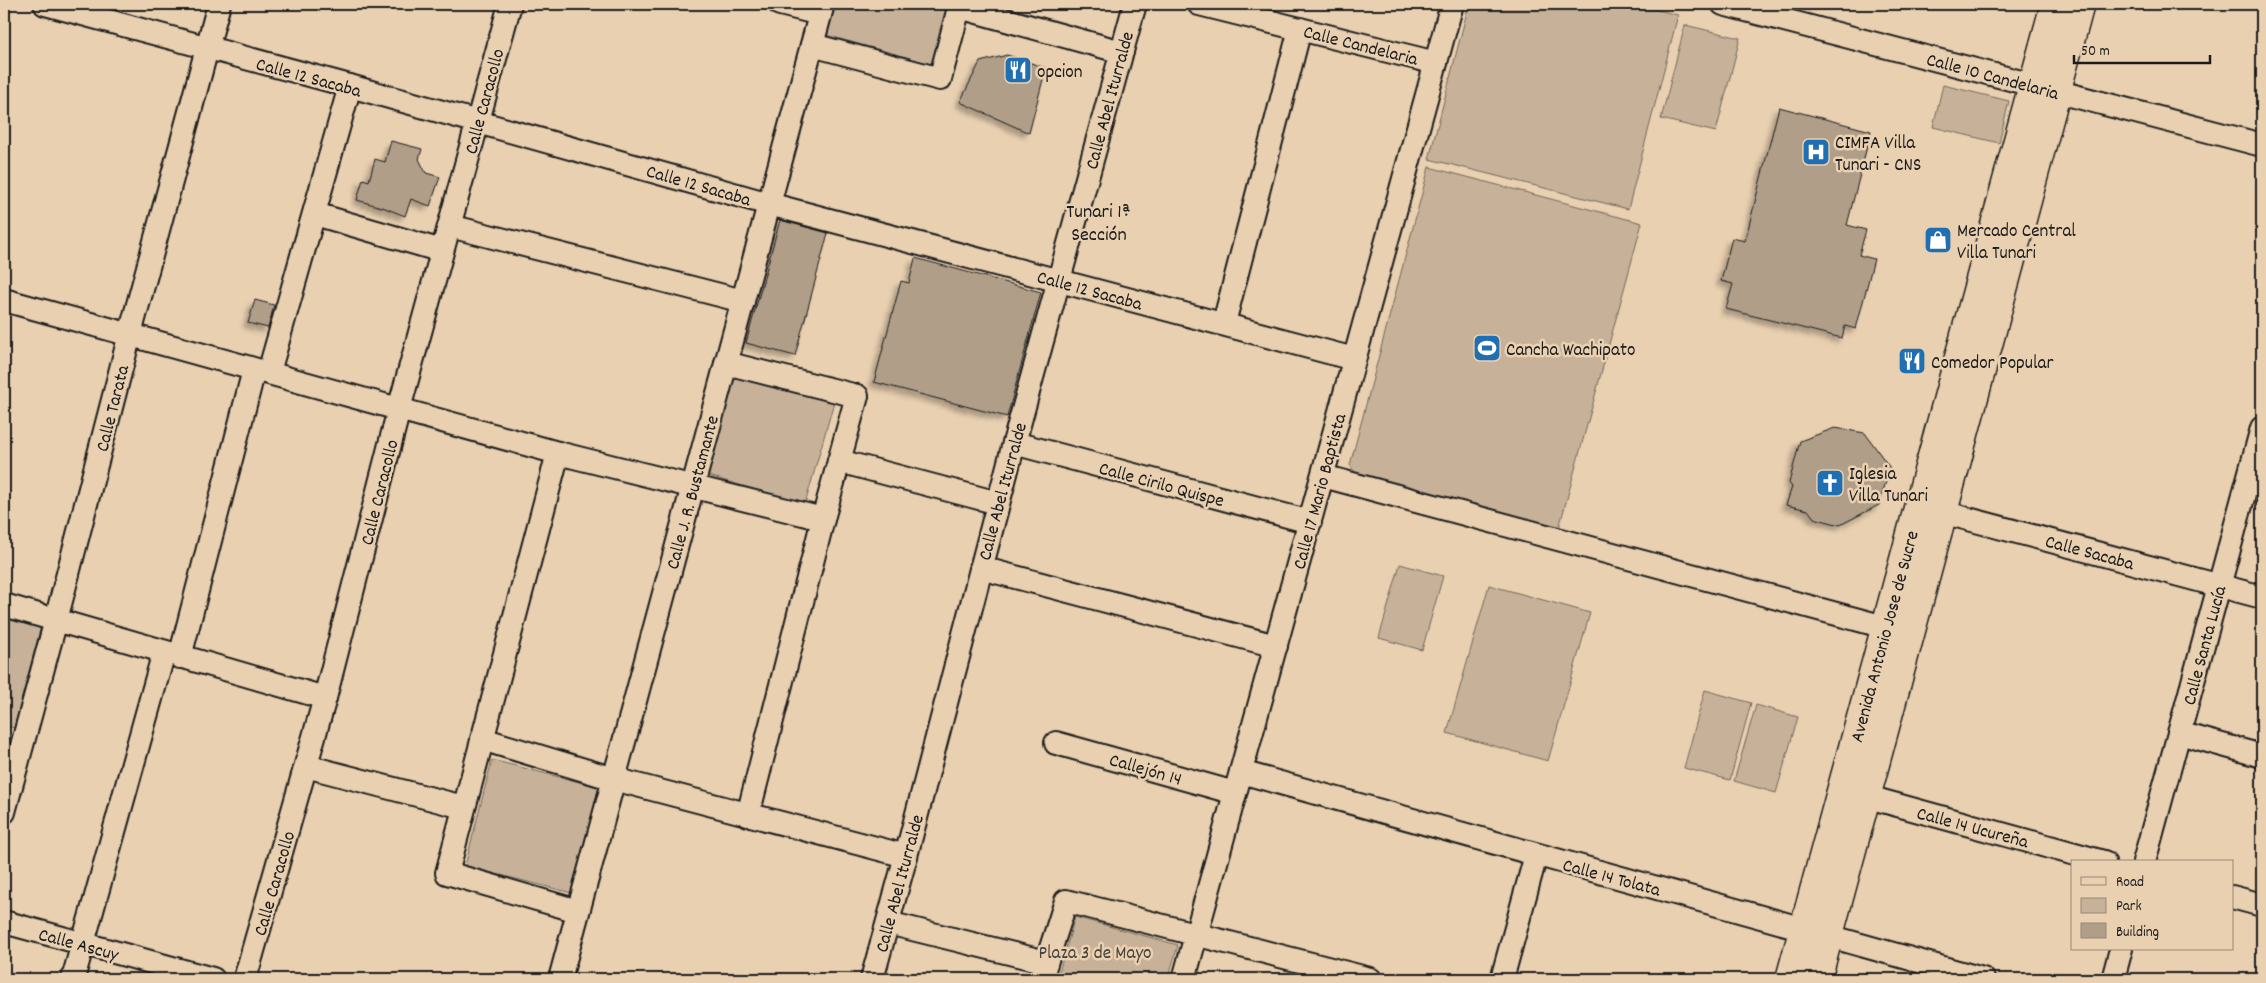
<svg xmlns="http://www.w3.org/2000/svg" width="2266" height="983" font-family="Dekko,sans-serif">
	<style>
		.green { fill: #c7b299; stroke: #72675a }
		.building { fill: #b09e88; stroke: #1c1c1c; filter: url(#shadow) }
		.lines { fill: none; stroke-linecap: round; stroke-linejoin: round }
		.minor-casing { stroke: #1c1c1c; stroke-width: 26 }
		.major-casing { stroke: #1c1c1c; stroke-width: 31 }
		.minor { stroke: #e9d0b1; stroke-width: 22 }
		.major { stroke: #e9d0b1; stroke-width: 28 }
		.labels { text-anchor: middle; stroke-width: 5; stroke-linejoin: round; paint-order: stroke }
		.street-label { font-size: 19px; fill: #1c1c1c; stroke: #e9d0b1 }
		.poi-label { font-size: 19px; fill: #1c1c1c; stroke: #e9d0b1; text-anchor: start }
		.park-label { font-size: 19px; fill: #47423b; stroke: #e9d0b1 }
		.neighbourhood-label { font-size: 20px; fill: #1c1c1c; stroke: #e9d0b1 }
	</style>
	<defs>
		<filter id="shadow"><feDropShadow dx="-4.5" dy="4.5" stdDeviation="2.5" flood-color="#0004"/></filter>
	</defs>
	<rect width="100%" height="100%" fill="#e9d0b1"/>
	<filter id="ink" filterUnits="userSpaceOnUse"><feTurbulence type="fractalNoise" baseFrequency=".02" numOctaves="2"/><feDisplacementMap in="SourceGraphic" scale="10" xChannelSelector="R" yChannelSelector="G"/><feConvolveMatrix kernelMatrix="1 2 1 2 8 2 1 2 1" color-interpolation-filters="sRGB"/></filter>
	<g filter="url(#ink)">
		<!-- green -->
		<g class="green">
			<path d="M835,4H949L931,64L826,35Z"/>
			<path d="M1469,4H1632L1678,15L1628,209L1429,159Z"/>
			<path d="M1685,25L1740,38L1716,132L1661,119Z"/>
			<path d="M1943,85L2009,101L1999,143L1933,127Z"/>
			<path d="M1429,167L1642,223L1559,528L1356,474L1350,465Z"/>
			<path d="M731,373L834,402L805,504L702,474Z"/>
			<path d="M1400,564L1443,576L1422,650L1379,638Z"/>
			<path d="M1489,585L1590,613L1548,761L1447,733Z"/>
			<path d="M4,611L42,622L14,728L4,725Z"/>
			<path d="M1705,690L1751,703L1730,780L1684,768Z"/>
			<path d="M1756,705L1798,717L1776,793L1734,781Z"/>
			<path d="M492,760L599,787L572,893L465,866Z"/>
			<path d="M1075,917L1178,945L1168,979H1057Z"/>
		</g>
		<!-- building -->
		<g class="building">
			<path d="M1007,55L1046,68L1029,133L960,102L980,62Z"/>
			<path d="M1779,107L1871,131L1847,225L1866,230L1859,255L1874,259L1856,329L1845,326L1842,338L1726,309L1733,284L1721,281L1732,238L1745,241Z"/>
			<path d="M391,141L422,149L419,159L426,173L440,177L430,206L411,199L405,216L385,208L357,200L363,179L369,181L375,159L385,162Z"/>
			<path d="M780,220L828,233L795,356L746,343Z"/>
			<path d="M915,258L1041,292L1007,417L874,382L901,281L909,283Z"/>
			<path d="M255,300L274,305L268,328L248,323Z"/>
			<path d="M1835,428L1865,433L1890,468L1879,505L1840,525L1814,518L1808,510L1786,505L1792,487L1789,483L1800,441Z"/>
		</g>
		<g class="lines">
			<defs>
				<g id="minor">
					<path d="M45,4L350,86L769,204L1354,359"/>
					<path d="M780,4L820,14"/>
					<path d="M1199,4L1436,63"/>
					<path d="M1723,4L2262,145"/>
					<path d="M959,7L1122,52"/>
					<path d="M812,45L940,79L960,4"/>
					<path d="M315,214L442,251"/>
					<path d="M450,226L743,301"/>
					<path d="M4,300L558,453L823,519"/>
					<path d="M1224,323L1300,29"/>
					<path d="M726,363L857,396L823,519L748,815"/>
					<path d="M269,372L350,86"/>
					<path d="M1014,443L1310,522"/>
					<path d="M558,453L447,873L578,911"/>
					<path d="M839,461L998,503"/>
					<path d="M1323,476L1885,627"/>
					<path d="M1927,508L2262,597"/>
					<path d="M981,568L1276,646"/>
					<path d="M4,605L325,698"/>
					<path d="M180,657L254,370"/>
					<path d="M2179,733L2262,756"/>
					<path d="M482,739L614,779L906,856"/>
					<path d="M1056,743L1235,793"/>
					<path d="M306,766L463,807"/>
					<path d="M1241,772L1983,979"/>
					<path d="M1850,792L2104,862"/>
					<path d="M4,812L56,620L130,334L219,4"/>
					<path d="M2144,862L2262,428"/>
					<path d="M2232,897L2262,905"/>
					<path d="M4,922L213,979"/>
					<path d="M888,923L1046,962"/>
					<path d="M73,979L164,652"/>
					<path d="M245,979L325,698L399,409L510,4"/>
					<path d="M560,979L823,4"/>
					<path d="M872,979L906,856L1014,443L1135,4"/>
					<path d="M1041,979L1066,901L1370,979"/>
					<path d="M1184,979L1452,4"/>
					<path d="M1502,979L1536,855"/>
					<path d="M2113,979L2121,949"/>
				</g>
				<g id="major">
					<path d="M1790,979L2055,4"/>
					<path d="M1817,979L2080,4"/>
				</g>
			</defs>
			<!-- minor casing -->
			<use href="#minor" class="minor-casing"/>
			<!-- major casing -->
			<use href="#major" class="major-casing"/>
			<!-- minor -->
			<use href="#minor" class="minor"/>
			<!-- major -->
			<use href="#major" class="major"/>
		</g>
	</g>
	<!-- icons -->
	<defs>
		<symbol id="restaurant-square" viewBox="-11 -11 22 22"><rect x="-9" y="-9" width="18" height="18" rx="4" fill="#1f6fb2" stroke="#e9d0b1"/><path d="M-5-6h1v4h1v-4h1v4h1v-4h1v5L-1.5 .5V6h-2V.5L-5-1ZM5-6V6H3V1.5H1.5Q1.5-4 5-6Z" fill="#fff"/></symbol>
		<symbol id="hospital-square" viewBox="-11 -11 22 22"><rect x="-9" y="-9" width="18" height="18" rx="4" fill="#1f6fb2" stroke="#e9d0b1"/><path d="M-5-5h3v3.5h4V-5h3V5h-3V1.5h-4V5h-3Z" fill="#fff"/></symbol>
		<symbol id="shop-square" viewBox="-11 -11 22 22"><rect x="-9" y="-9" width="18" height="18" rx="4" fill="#1f6fb2" stroke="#e9d0b1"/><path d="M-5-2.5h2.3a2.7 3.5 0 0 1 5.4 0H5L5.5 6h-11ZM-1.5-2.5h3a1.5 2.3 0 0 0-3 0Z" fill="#fff"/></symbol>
		<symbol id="stadium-square" viewBox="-11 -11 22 22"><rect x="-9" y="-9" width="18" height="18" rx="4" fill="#1f6fb2" stroke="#e9d0b1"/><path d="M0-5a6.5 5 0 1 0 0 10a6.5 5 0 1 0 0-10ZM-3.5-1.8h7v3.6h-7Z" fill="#fff"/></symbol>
		<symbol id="church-square" viewBox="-11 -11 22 22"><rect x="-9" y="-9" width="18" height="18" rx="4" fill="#1f6fb2" stroke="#e9d0b1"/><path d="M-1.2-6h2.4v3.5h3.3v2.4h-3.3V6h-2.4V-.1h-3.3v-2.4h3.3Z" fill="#fff"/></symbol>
	</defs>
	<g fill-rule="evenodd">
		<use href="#restaurant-square" x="1002" y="54" width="32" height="32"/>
		<use href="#hospital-square" x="1800" y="136" width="32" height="32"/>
		<use href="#shop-square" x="1922" y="224" width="32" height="32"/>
		<use href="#stadium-square" x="1471" y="332" width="32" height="32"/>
		<use href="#restaurant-square" x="1896" y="345" width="32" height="32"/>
		<use href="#church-square" x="1814" y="467" width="32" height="32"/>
	</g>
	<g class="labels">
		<!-- street labels -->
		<g class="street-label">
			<text transform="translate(1361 44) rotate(14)" y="7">Calle Candelaria</text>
			<text transform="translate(1993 75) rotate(15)" y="7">Calle 10 Candelaria</text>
			<text transform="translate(309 76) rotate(15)" y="7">Calle 12 Sacaba</text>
			<text transform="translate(1108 100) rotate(-75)" y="7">Calle Abel Iturralde</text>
			<text transform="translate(483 101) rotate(-75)" y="7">Calle Caracollo</text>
			<text transform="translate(699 184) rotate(16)" y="7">Calle 12 Sacaba</text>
			<text transform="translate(1090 289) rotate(15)" y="7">Calle 12 Sacaba</text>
			<text transform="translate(111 408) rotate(-76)" y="7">Calle Tarata</text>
			<text transform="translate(1162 483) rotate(15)" y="7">Calle Cirilo Quispe</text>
			<text transform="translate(1001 491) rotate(-75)" y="7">Calle Abel Iturralde</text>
			<text transform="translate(1318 491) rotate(-75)" y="7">Calle 17 Mario Baptista</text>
			<text transform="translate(378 492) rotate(-76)" y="7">Calle Caracollo</text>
			<text transform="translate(691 492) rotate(-75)" y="7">Calle J. R. Bustamante</text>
			<text transform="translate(2090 551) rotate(15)" y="7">Calle Sacaba</text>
			<text transform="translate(1883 636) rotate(-75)" y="7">Avenida Antonio Jose de Sucre</text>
			<text transform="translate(2203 645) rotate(-75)" y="7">Calle Santa Lucía</text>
			<text transform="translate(1146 768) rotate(16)" y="7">Callejón 14</text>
			<text transform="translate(1973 826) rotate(15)" y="7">Calle 14 Ucureña</text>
			<text transform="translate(1612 876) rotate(15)" y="7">Calle 14 Tolata</text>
			<text transform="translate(273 883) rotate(-74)" y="7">Calle Caracollo</text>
			<text transform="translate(898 883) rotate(-75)" y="7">Calle Abel Iturralde</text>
			<text transform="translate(79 943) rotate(15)" y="7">Calle Ascuy</text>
		</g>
		<!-- poi labels -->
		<g class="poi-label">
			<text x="1037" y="77">opcion</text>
			<text x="1835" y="148">CIMFA Villa<tspan x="1835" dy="22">Tunari - CNS</tspan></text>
			<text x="1957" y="236">Mercado Central<tspan x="1957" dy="22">Villa Tunari</tspan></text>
			<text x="1506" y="355">Cancha Wachipato</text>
			<text x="1931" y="368">Comedor Popular</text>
			<text x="1849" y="479">Iglesia<tspan x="1849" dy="22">Villa Tunari</tspan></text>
		</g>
		<!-- park labels -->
		<g class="park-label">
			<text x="1095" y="958">Plaza 3 de Mayo</text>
		</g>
		<!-- neighbourhood labels -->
		<g class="neighbourhood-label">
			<text x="1099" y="217">Tunari 1ª<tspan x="1099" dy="23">Sección</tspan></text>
		</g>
	</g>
	<!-- margin -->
	<rect width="2266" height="983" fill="none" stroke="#e9d0b1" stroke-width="20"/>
	<rect x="10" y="10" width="2246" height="963" fill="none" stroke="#1c1c1c" stroke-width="2" filter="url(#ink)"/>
	<!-- legend -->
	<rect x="2071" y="860" width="162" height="90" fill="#e9d0b1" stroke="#978875"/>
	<rect x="2081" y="877" width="25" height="8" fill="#e9d0b1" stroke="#978875"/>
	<text x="2116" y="886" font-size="15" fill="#1c1c1c">Road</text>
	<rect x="2081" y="898" width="25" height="15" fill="#c7b299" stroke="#978875"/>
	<text x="2116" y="910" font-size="15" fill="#1c1c1c">Park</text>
	<rect x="2081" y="923" width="25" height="15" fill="#b09e88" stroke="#978875"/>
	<text x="2116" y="936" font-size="15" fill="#1c1c1c">Building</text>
	<!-- scale -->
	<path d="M2074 55v8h136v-8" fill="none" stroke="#1c1c1c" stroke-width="2.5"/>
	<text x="2081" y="55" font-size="15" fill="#1c1c1c" stroke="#e9d0b1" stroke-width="4" paint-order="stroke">50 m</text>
</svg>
